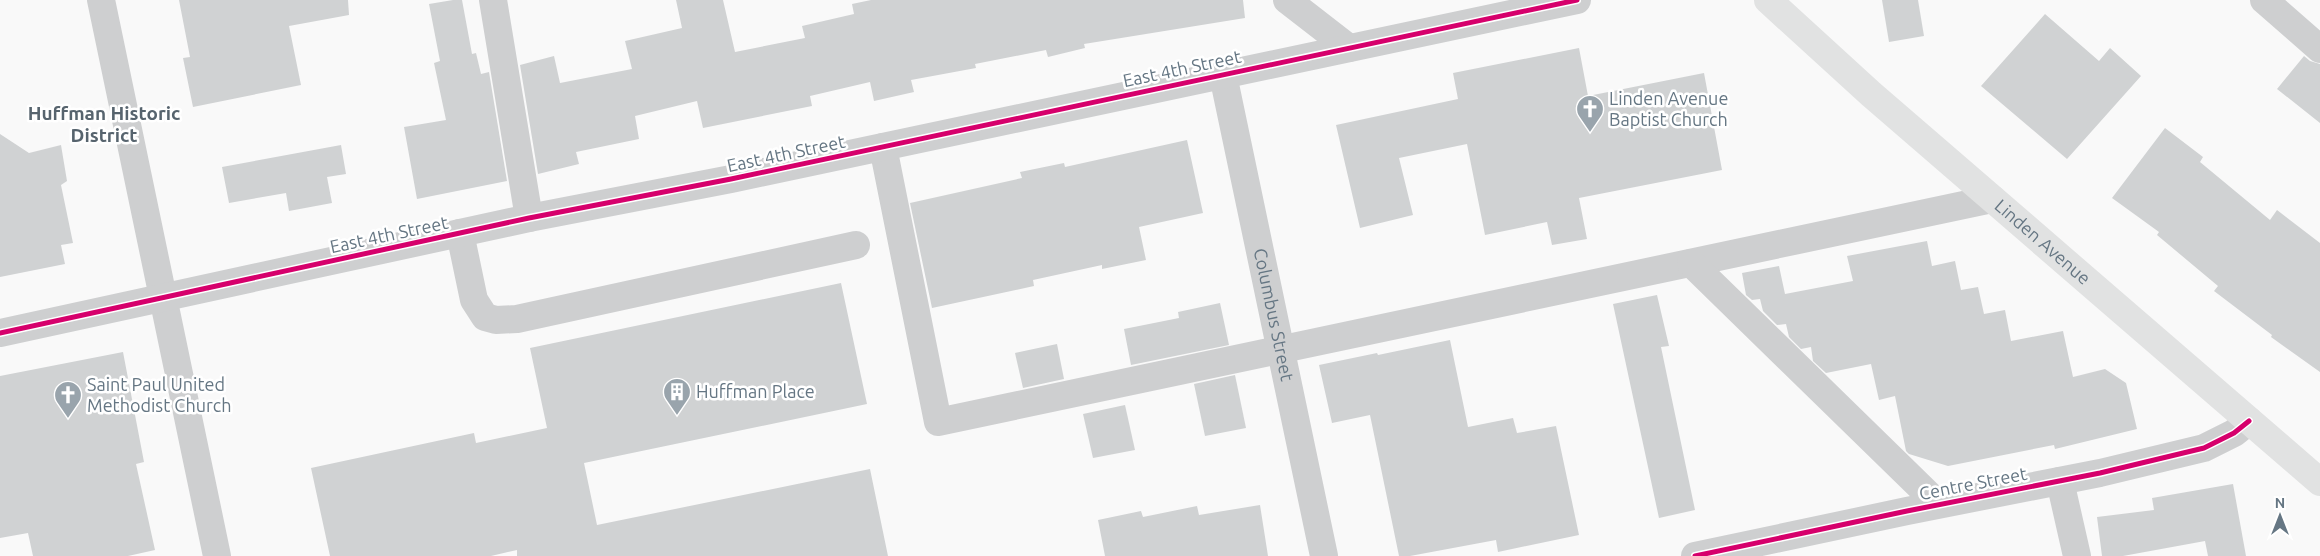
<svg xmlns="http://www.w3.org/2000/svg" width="2320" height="556" font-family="Ubuntu,sans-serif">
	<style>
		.building { fill: #d0d2d3 }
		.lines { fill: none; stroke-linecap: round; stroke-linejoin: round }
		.minor { stroke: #cecfd0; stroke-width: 28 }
		.major { stroke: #e1e2e2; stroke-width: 28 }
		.cycleway-casing { stroke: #fff; stroke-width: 8 }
		.cycleway { stroke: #d6006c; stroke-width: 5 }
		.labels { text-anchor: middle; stroke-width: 5; stroke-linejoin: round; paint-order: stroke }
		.street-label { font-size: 18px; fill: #657683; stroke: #fff }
		.poi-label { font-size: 18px; fill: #657683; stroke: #fff; text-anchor: start }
		.neighbourhood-label { font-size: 19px; font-weight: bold; fill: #57646e; stroke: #fff }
	</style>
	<rect width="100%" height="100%" fill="#f9f9f9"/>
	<!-- building -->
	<g class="building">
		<path d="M179,0H348L349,15L289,26L301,85L193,107L183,58L190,57Z"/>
		<path d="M453,0H462L472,54L476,53L481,74L489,72L507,181L417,199L404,127L446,120L434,63L440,61L429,4Z"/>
		<path d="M676,0H723L735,52L805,38L802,26L854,14L852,4L871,0H1243L1245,18L1084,44L1085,48L1048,57L1046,50L975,64L976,68L911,80L914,92L874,101L870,82L810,96L812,106L703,128L697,101L635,116L639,139L576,152L579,164L538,174L520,65L554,56L560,83L632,69L625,41L682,28Z"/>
		<path d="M1882,0H1918L1924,36L1889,42Z"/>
		<path d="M2045,14L2099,61L2110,48L2141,76L2067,159L1981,86Z"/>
		<path d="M1579,48L1588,96L1704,73L1722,170L1579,198L1587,239L1552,245L1547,222L1485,235L1467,144L1399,158L1413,215L1360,228L1336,125L1458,99L1453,73Z"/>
		<path d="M2304,56L2310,61L2320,64V123L2277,89Z"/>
		<path d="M2165,128L2203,157L2200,162L2270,220L2277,210L2320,243V372L2271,337L2272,335L2214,291L2218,286L2157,235L2159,232L2112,198Z"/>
		<path d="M0,134L29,153L61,145L67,181L61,185L73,243L61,245L65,264L0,277Z"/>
		<path d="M1187,140L1203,213L1139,227L1146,260L1102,269V265L1033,280L1034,286L932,308L910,203L1022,178L1020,172L1064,163L1065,167Z"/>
		<path d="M341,145L346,174L327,177L332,203L289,211L286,193L229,203L222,167Z"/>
		<path d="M1927,241L1932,266L1955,261L1961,290L1978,287L1984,314L2005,310L2011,341L2063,331L2073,377L2105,369L2126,383L2137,429L2055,449L2054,445L1948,466L1909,454L1906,451L1895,396L1879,400L1871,364L1826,373L1813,361L1811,347L1801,349L1789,337L1786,324L1777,325L1763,311L1760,299L1752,300L1746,295L1742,273L1779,266L1785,294L1853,281L1847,256Z"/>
		<path d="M841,283L867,404L584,463L597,525L870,469L888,556H517V550L491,556H330L311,468L474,433L476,443L547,428L530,348Z"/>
		<path d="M1657,295L1669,346L1661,347L1695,510L1659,518L1613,304Z"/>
		<path d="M1220,303L1229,345L1131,365L1124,329L1179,318L1178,312Z"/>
		<path d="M1450,340L1468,427L1513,418L1517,433L1556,426L1579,535L1498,552L1496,540L1410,556H1399L1370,415L1332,423L1319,365L1377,353L1378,355Z"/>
		<path d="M1057,344L1064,379L1023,388L1015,353Z"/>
		<path d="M123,352L144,462L136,464L155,550L128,556H33L28,533L0,538V376Z"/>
		<path d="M1235,375L1246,428L1205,436L1194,384Z"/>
		<path d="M1125,405L1135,450L1093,458L1083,414Z"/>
		<path d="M2233,484L2246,556H2208L2205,541L2123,556H2102L2097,517L2154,510L2152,498Z"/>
		<path d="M1260,505L1268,556H1105L1098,520L1141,511L1143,517L1197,506L1199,515Z"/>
	</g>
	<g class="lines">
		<!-- minor -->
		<g class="minor">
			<path d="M101,0L217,556"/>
			<path d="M493,0L529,218"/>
			<path d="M1287,0L1349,48"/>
			<path d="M2264,0L2320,49"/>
			<path id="s1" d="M1223,75L1324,556"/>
			<path d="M883,147L938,422L1992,199"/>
			<path d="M460,233L474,300L485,317L496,320L517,319L856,245"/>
			<path d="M1691,263L1938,504"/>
			<path d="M0,333L529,218L731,179L1577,0"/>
			<path d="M2060,481L2077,556"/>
			<path d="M1695,556L1907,511L2100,473L2204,448L2234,433L2249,421"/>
		</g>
		<!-- major -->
		<path class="major" id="s2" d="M1768,0L1871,94L2320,482"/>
		<defs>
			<g id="cycleway">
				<path d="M0,333L529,218L731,179L1577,0"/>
				<path d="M1695,556L1907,511L2100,473L2204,448L2234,433L2249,421"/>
			</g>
		</defs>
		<!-- cycleway casing -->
		<use href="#cycleway" class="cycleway-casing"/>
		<!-- cycleway -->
		<use href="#cycleway" class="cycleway"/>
	</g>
	<!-- icons -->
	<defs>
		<symbol id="church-pin" viewBox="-11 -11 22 30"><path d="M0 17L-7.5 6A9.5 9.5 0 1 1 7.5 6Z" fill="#99a4ac" stroke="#fff"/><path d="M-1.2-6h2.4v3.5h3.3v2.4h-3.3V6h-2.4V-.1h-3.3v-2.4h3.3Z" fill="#fff"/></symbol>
		<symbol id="building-pin" viewBox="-11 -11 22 30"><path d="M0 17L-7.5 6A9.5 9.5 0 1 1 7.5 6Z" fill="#99a4ac" stroke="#fff"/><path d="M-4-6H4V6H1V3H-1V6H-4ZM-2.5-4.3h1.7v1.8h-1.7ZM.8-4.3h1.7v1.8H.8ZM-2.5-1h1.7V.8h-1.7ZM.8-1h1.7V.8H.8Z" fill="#fff"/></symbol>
	</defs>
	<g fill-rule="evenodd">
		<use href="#church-pin" x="1574" y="93" width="32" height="43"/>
		<use href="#building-pin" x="661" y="376" width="32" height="43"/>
		<use href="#church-pin" x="52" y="379" width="32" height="43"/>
	</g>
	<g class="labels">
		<!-- street labels -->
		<g class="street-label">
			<text transform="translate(1182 69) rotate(-12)" y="6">East 4th Street</text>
			<text transform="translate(786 154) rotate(-12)" y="6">East 4th Street</text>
			<text transform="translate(389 235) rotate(-12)" y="6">East 4th Street</text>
			<text dy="6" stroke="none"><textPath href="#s2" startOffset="366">Linden Avenue</textPath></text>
			<text dy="6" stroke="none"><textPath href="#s1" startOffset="245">Columbus Street</textPath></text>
			<text transform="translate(1973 484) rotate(-11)" y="6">Centre Street</text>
		</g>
		<!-- poi labels -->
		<g class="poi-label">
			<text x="1609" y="105">Linden Avenue<tspan x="1609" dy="21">Baptist Church</tspan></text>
			<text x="87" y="391">Saint Paul United<tspan x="87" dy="21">Methodist Church</tspan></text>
			<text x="696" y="398">Huffman Place</text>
		</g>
		<!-- neighbourhood labels -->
		<g class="neighbourhood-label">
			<text x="104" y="120">Huffman Historic<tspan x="104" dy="22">District</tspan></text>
		</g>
	</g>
	<!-- north arrow -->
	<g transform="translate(2280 516)" stroke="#ffffff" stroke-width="4" paint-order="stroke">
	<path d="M0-4L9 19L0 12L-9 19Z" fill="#657683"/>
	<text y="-8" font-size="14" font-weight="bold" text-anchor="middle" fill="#657683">N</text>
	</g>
</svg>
